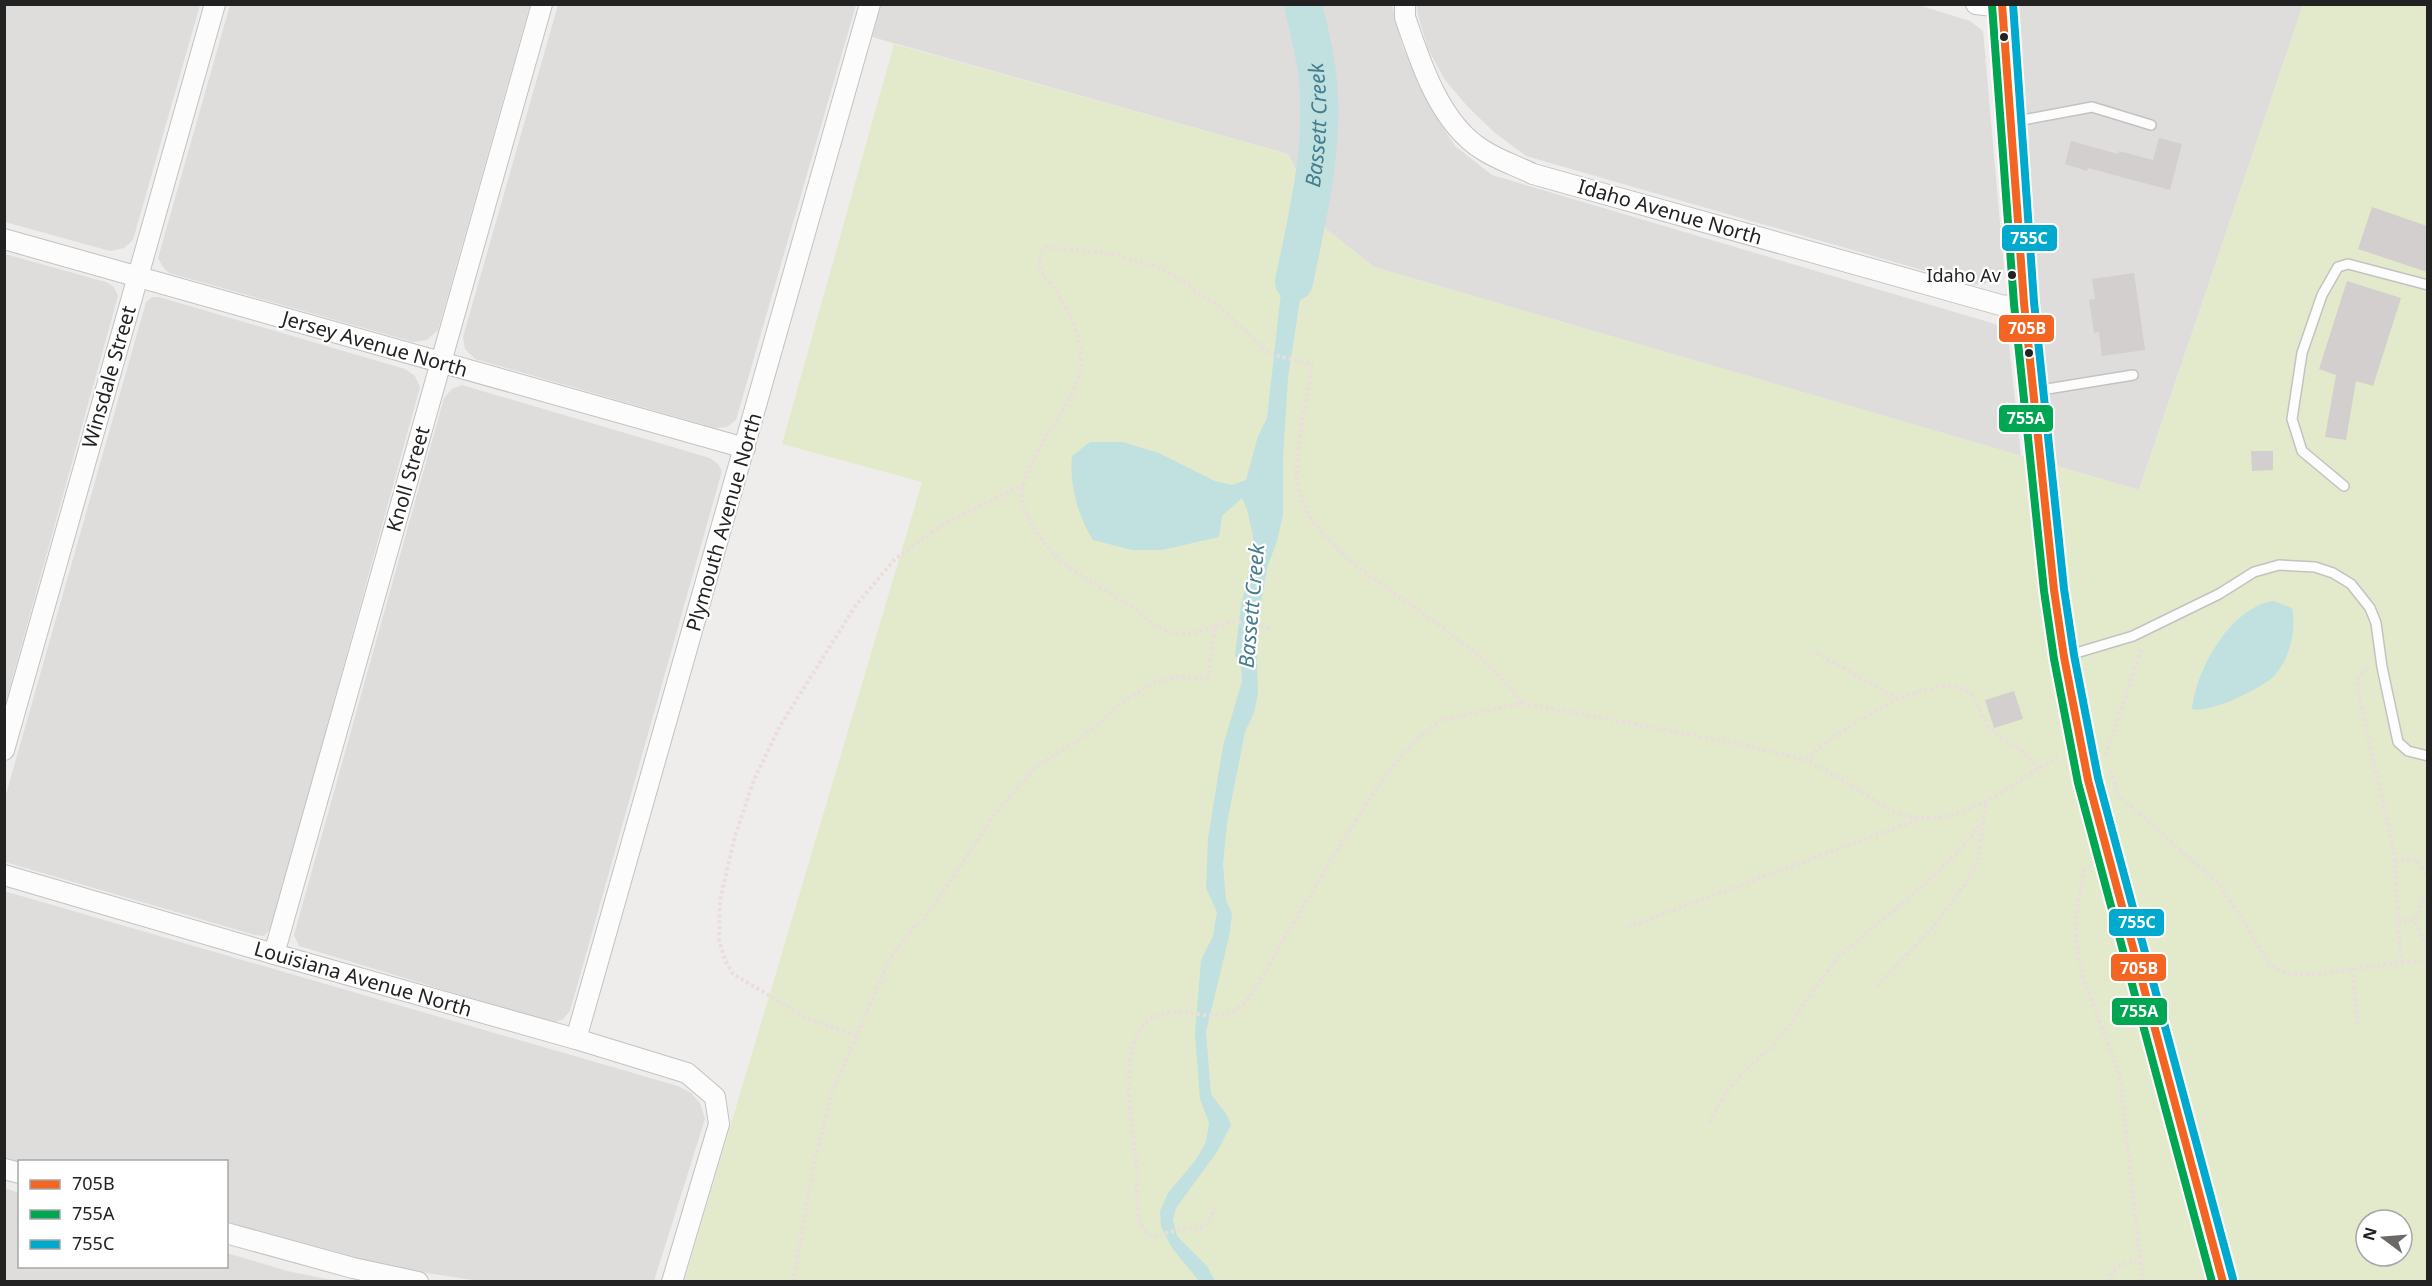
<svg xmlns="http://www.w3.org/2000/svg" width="2432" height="1286" font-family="'Noto Sans',sans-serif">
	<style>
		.built { fill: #dedddc }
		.grass { fill: #e3eacc; fill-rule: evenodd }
		.water { fill: #c0e1df }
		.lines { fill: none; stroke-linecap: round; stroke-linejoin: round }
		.river { stroke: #c0e1df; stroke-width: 38 }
		.building { fill: #d2cfce }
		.service-casing { stroke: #c3c2c1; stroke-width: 12 }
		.minor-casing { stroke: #c3c2c1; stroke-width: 22 }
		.tertiary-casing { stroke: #c3c2c1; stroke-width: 27 }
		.path { stroke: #ebdcde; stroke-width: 4; stroke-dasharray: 3 3; stroke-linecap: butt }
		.service { stroke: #fdfcfc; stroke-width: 9 }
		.minor { stroke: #fdfcfc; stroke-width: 20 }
		.tertiary { stroke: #fdfcfc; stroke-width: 24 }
		.bus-1-casing { stroke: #fff; stroke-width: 12 }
		.bus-2-casing { stroke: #fff; stroke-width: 12 }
		.bus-3-casing { stroke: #fff; stroke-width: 12 }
		.bus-1 { stroke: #f26522; stroke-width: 8 }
		.bus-2 { stroke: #00a651; stroke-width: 8 }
		.bus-3 { stroke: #00a9ce; stroke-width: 8 }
		.bus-dot { fill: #222; stroke: #fff; stroke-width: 2 }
		.labels { text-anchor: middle; stroke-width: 4.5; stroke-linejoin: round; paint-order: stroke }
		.bus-label { font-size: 18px; fill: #222; stroke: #fff; text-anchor: end }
		.street-label { font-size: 20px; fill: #222; stroke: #fff }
		.water-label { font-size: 21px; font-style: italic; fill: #457c8e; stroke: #fff }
		.line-badge { stroke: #fff; stroke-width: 2 }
		.badge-label { font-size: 16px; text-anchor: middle; font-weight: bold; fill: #fff }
	</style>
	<rect width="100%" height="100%" fill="#efedeb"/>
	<!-- built -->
	<g class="built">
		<path d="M1915,4L1970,21L1983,31L2004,268L1997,277L1987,283L1974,285L1526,156L1495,133L1468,107L1445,80L1428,49L1418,15L1417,5Z"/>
		<path d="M4,5H200L133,240L124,248L110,251L5,222Z"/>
		<path d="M230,5H530L438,330L427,340L413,342L169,273L163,267L158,258Z"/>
		<path d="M558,5H856L736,420L727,427L715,428L475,359L465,349L463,337Z"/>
		<path d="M881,5H1392L1402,45L1430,107L1455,146L1492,175L2002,326L2008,335L2021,456L1374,267L1326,229L1288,154L872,37Z"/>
		<path d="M2016,5H2303L2139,490L2053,465Z"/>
		<path d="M5,254L106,282L114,287L118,296L5,705Z"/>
		<path d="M152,297H159L405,369L415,376L420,387L272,927L264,936L255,935L5,862V798L146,302Z"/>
		<path d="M462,385L710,458L718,464L722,471L570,1011L563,1019L553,1023L299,946L294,935L444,398L452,389Z"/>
		<path d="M4,891L678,1086L691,1093L700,1103L705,1119L654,1281H479L388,1267L268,1236L227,1224L226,1162H20L19,1165L5,1160Z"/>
		<path d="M5,1188L19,1193L20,1266H226L227,1253L287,1271L337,1281H5Z"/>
	</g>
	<!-- grass -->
	<path class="grass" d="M2303,5H2427V1281L684,1282L922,482L782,444L894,44L1288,154L1326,229L1374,267L2139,490ZM2366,1220H2402V1256H2366Z"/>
	<!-- water -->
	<g class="water">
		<path d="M1297,228L1319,237L1302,287L1288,378L1283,459V515L1277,541L1267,568L1256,632L1258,694L1254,713L1245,732L1227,823L1223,864L1226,900L1232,914L1229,937L1206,1032L1211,1094L1227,1115L1231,1125L1217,1152L1176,1208L1173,1220L1177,1236L1207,1266L1215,1281H1199L1172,1248L1161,1227L1160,1211L1168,1193L1195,1161L1206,1142L1209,1123L1200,1099L1195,1034L1201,960L1213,936L1217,912L1206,888L1208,838L1223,746L1242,681L1241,668L1235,655L1241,605L1252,559L1253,536L1247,509L1242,498L1222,516L1219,537L1162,550H1132L1093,540C1078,517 1069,483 1072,456L1090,442H1123L1159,453L1215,481L1232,485L1246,480L1258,436L1267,418L1281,292Z"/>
		<path d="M2273,601L2292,608C2297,630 2289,661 2273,677C2260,689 2209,714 2192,709C2196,669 2230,608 2273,601Z"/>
	</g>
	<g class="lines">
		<!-- river -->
		<path class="river" id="s1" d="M1294,282C1308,214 1326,142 1317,72C1314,50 1308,27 1303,4"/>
	</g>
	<!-- building -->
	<g class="building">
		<path d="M2159,138L2182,144L2170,190L2088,168L2087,171L2065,164L2071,141L2118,154L2119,151L2153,160Z"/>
		<path d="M2372,207L2427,226V272L2358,249Z"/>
		<path d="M2134,273L2145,350L2102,356L2099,332L2094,333L2089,300L2095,299L2092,279Z"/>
		<path d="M2347,281L2401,298L2373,386L2356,381L2346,440L2325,437L2336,375L2319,369Z"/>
		<path d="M2251,451H2273V470L2252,471Z"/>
		<path d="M2014,691L2023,719L1994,728L1985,700Z"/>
	</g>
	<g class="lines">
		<defs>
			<g id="service">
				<path d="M2012,122L2092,107L2151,125"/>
				<path d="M2035,391L2133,375"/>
				<path d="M2344,486L2302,451L2292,419L2302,353L2322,295L2338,267L2348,264L2428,285"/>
				<path d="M2066,656L2133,636L2219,594L2254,572L2279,565L2315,567L2333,573L2351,584L2370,608L2376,623L2382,667L2398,742L2408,751L2428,756"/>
			</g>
			<g id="minor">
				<path d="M1405,4V17C1420,62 1440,124 1483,150C1498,160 1517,166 1533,174L2004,306L2024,303"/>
				<path d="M1976,4L2002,7"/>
				<path d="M4,239L745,448"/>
				<path d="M4,750L215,4"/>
				<path d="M4,875L274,954L576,1039L687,1073L715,1097L719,1124L672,1282"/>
				<path d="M274,954L542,4"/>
				<path d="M576,1039L870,4"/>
				<path d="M4,1169L20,1173"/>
				<path d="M226,1233L353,1268L418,1282"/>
			</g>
			<path id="tertiary" d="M2002,4L2024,303L2054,590L2064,657L2088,780L2223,1282"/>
		</defs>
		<!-- service casing -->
		<use href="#service" class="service-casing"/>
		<!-- minor casing -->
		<use href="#minor" class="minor-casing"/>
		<!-- tertiary casing -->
		<use href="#tertiary" class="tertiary-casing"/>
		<!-- path -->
		<g class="path">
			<path d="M1215,627L1231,621L1267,626L1270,632"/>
			<path d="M1817,653L1898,699"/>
			<path d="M2367,668L2358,678L2357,687L2394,852L2401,962"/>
			<path d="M2106,755L2142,648"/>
			<path d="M1806,760C1831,734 1929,671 1965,690C1978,696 1979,713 1987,724C1995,736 2007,741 2019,749C2027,754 2033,762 2039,768"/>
			<path d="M2111,770L2118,795L2220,885L2270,964L2280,971L2297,974H2319L2419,960L2428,961"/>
			<path d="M2395,862L2415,859L2428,876"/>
			<path d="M2090,867L2084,869L2075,924L2078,954L2083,977L2119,1073L2143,1282"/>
			<path d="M2428,896L2422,902L2415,920L2428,953"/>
			<path d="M2398,921L2415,920"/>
			<path d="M1628,927L1919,819"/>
			<path d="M2352,968L2358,1026"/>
			<path d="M1877,986L1936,924L1972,874L1978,859L1986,802"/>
			<path d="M856,1036L809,1019L733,974L725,960L719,940L720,900L735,836L754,780L780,726L856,605L895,559L944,524L1023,485"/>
			<path d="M1709,1122L1726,1092L1753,1063L1774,1046L1838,957L1930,880L1956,854L1983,822"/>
			<path d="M1216,1207L1207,1224L1198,1229L1184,1228L1153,1237C1129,1225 1139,1186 1137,1165C1133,1130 1116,1050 1146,1023C1175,998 1204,1025 1233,1011C1240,1008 1245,1002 1250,997L1325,870L1376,789L1399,758L1419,737L1442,720L1522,703L1745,745L1806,760L1841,779L1891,811L1914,818H1939L1964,811L1989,800L2060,755"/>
			<path d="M793,1282L814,1164L832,1093L890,958L913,928L924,920L1002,804L1037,766L1079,740L1119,704L1153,683L1176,677L1208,678L1215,627C1161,645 1157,622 1115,596C1078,573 1048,560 1029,518C1027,513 1023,506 1022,501C1019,482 1040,446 1050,430C1065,409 1082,383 1081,356C1081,334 1068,311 1057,293C1051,284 1042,276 1040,266C1039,262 1041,257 1041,252L1047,247L1113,254L1164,269L1221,308L1270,354L1312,364C1309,397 1290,462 1299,491C1314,545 1381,583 1424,614C1459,639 1497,668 1522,703"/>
			<path d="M2110,1282C2112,1264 2126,1262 2141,1261"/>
		</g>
		<!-- service -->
		<use href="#service" class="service"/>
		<!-- minor -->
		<use href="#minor" class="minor"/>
		<!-- tertiary -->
		<use href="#tertiary" class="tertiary"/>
		<defs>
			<path id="bus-1" d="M2002,4L2024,303L2054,590L2064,657L2088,780L2223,1282"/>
			<path id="bus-2" d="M1992,5L2014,304L2044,591L2054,659L2078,783L2212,1282"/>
			<path id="bus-3" d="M2013,4L2034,302L2064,589L2074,655L2098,778L2233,1279"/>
		</defs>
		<!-- bus-1 casing -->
		<use href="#bus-1" class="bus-1-casing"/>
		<!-- bus-2 casing -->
		<use href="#bus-2" class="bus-2-casing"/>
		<!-- bus-3 casing -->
		<use href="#bus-3" class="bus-3-casing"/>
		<!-- bus-1 -->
		<use href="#bus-1" class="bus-1"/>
		<!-- bus-2 -->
		<use href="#bus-2" class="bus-2"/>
		<!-- bus-3 -->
		<use href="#bus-3" class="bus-3"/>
	</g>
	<!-- markers -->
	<g class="bus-dot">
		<circle cx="2004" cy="37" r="5"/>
		<circle cx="2012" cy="275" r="5"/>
		<circle cx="2029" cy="353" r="5"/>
	</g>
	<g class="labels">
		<!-- bus labels -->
		<g class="bus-label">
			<text x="2001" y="282">Idaho Av</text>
		</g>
		<!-- street labels -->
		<g class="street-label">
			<text transform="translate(1670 212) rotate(16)" y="7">Idaho Avenue North</text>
			<text transform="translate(375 344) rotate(16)" y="7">Jersey Avenue North</text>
			<text transform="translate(109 377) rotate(-74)" y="7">Winsdale Street</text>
			<text transform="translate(408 479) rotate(-74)" y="7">Knoll Street</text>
			<text transform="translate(724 522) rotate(-74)" y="7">Plymouth Avenue North</text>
			<text transform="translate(363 979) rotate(16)" y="7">Louisiana Avenue North</text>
		</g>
		<!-- water labels -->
		<g class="water-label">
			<text dy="7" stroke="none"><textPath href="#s1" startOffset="159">Bassett Creek</textPath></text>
			<text transform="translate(1252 606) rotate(-85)" y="7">Bassett Creek</text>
		</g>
	</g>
	<g class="line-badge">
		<rect x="2001" y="224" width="57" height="28" rx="6" fill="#00a9ce"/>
		<rect x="1998" y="314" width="57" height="29" rx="6" fill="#f26522"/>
		<rect x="1998" y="404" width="56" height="29" rx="6" fill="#00a651"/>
		<rect x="2108" y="908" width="57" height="29" rx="6" fill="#00a9ce"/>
		<rect x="2110" y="953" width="57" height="29" rx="6" fill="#f26522"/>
		<rect x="2111" y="997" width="57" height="29" rx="6" fill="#00a651"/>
	</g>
	<g class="badge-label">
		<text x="2029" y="244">755C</text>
		<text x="2027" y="334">705B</text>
		<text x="2026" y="424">755A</text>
		<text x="2137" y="928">755C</text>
		<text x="2139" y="974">705B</text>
		<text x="2139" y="1017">755A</text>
	</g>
	<!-- border -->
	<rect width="2432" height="1286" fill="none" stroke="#222222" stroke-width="12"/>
	<!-- legend -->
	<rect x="18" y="1160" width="210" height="108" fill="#ffffff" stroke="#a7a7a7" stroke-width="1.5"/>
	<rect x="30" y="1180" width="30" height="9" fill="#f26522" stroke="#a7a7a7" stroke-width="1.5"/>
	<text x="72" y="1190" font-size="18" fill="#222222">705B</text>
	<rect x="30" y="1210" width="30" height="9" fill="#00a651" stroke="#a7a7a7" stroke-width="1.5"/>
	<text x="72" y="1220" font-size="18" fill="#222222">755A</text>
	<rect x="30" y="1240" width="30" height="9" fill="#00a9ce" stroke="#a7a7a7" stroke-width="1.5"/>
	<text x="72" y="1250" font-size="18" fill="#222222">755C</text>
	<!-- north arrow -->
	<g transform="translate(2384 1238) rotate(286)"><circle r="28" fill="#ffffff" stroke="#a7a7a7" stroke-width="1.5"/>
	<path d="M0-4.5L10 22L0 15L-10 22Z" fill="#6a6968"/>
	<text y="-9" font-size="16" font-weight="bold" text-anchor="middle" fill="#222222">N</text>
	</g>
</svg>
